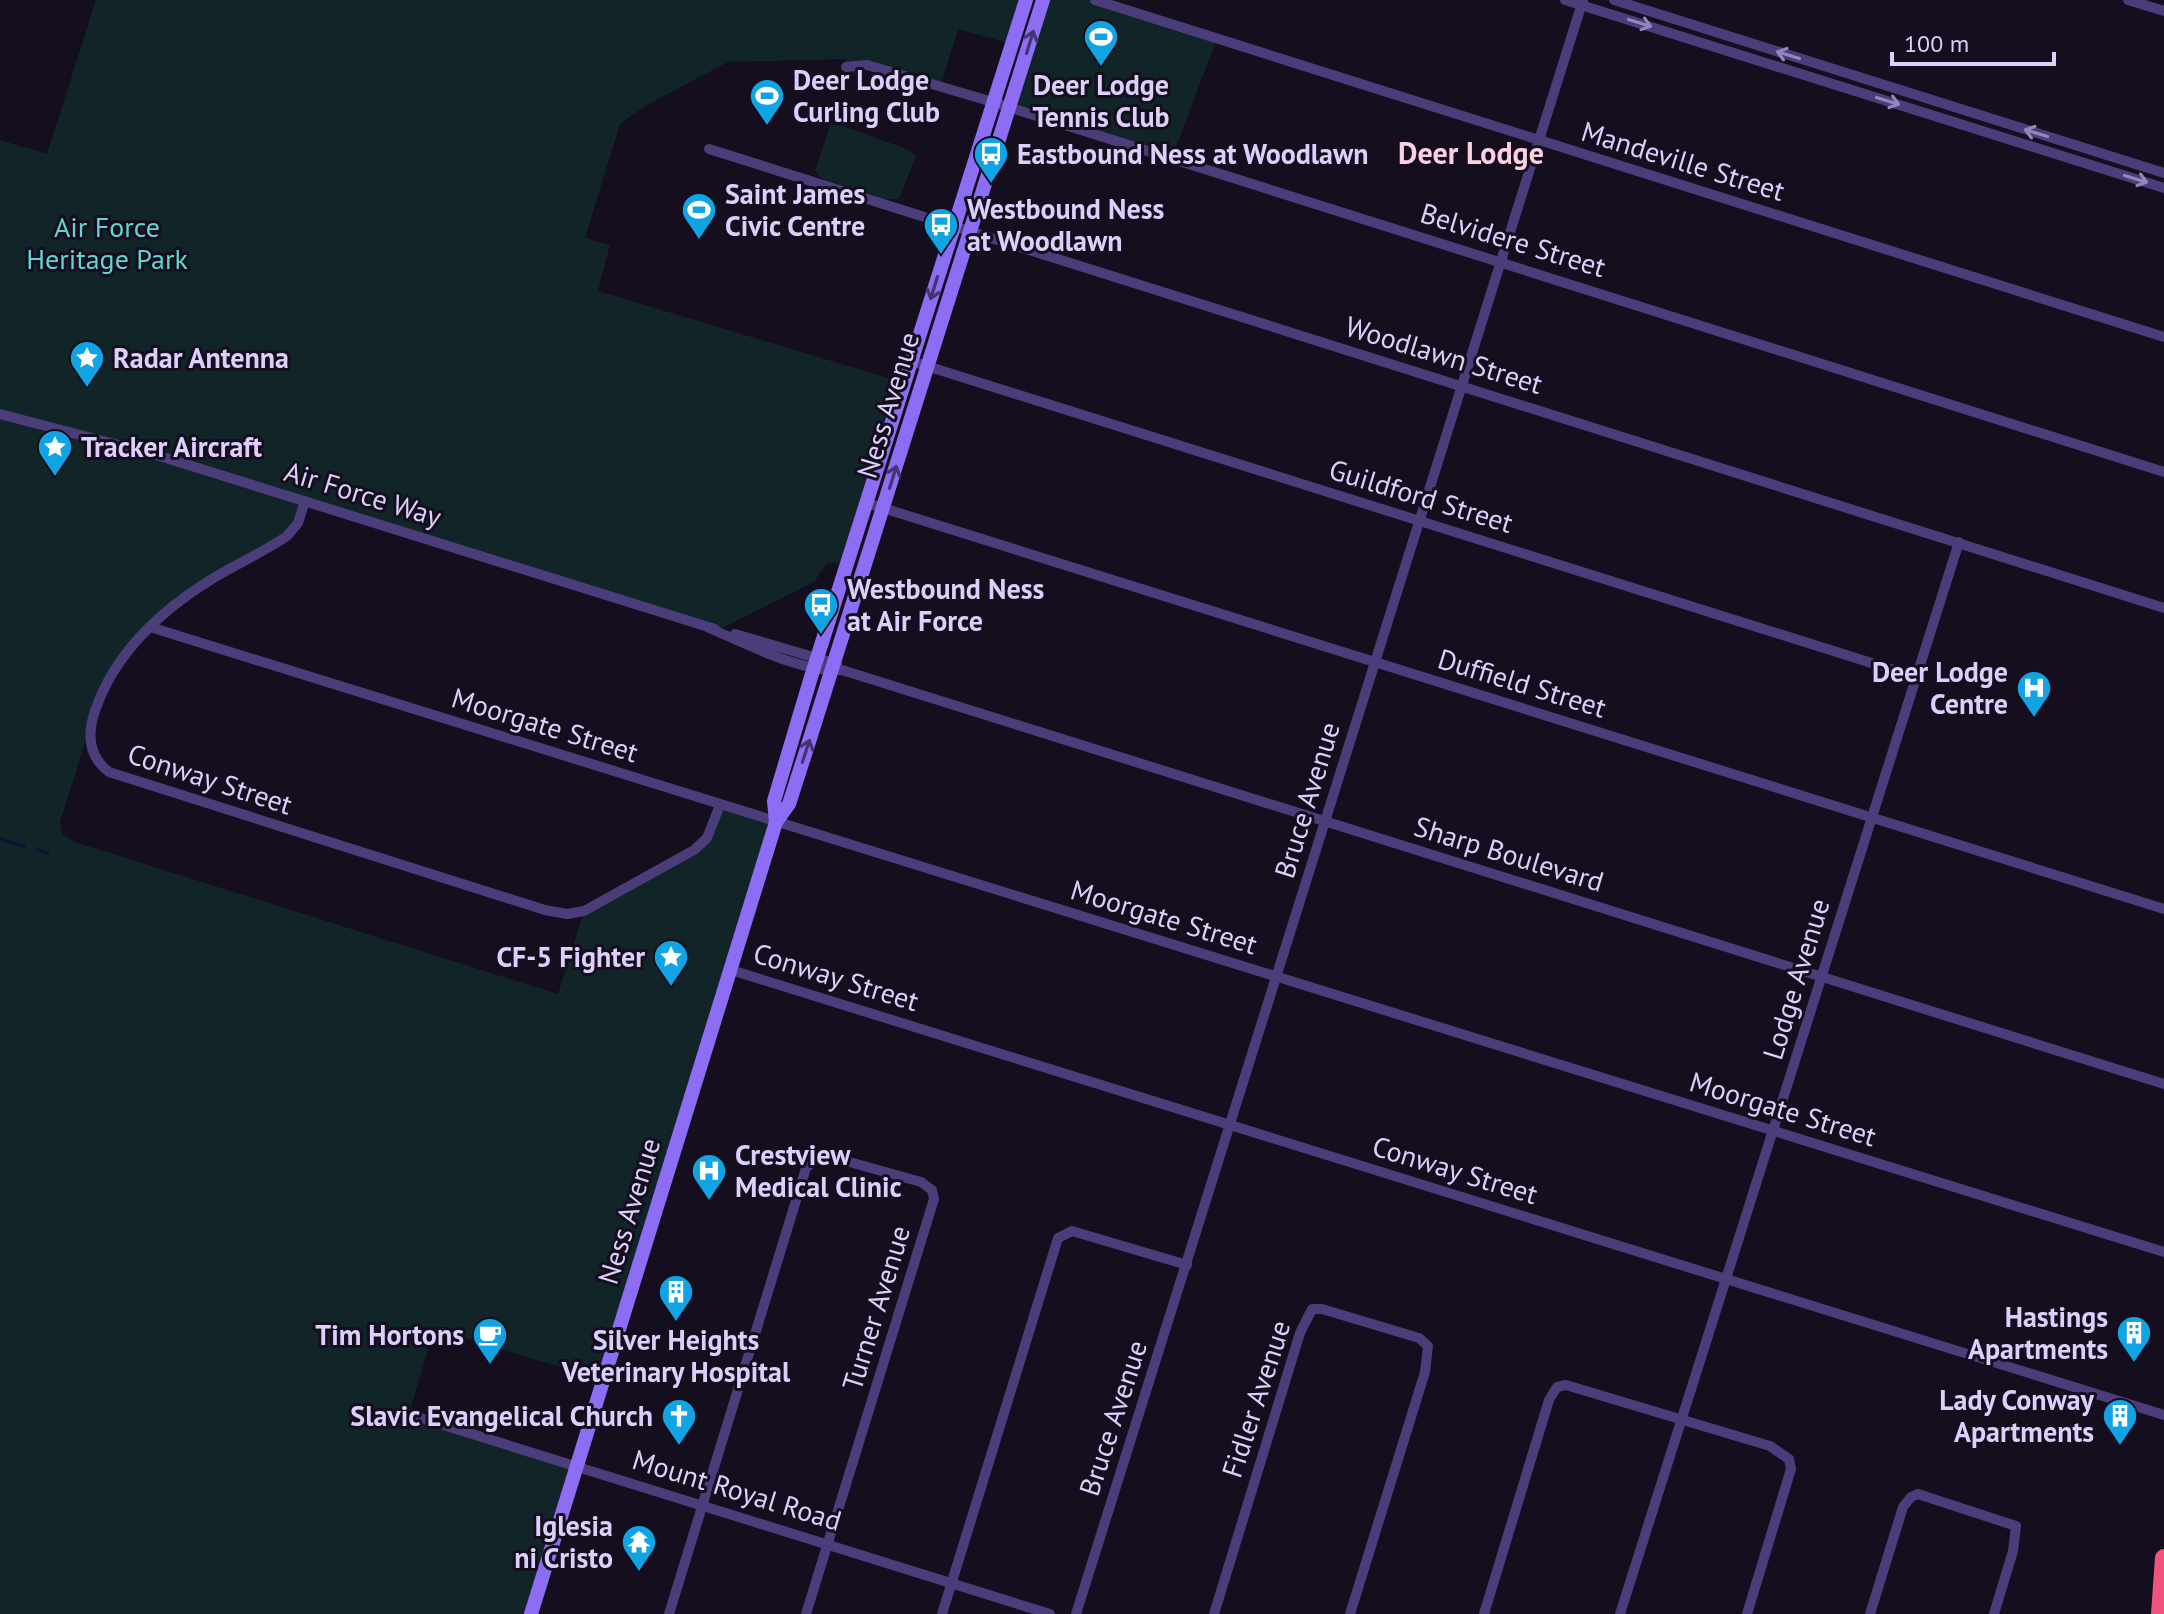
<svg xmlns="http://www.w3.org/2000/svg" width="2164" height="1614" font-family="'PT Sans',sans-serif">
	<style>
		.green { fill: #112428 }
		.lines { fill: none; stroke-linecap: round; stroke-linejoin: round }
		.stream { stroke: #0c1339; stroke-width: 3 }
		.street { stroke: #4b3c7a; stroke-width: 10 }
		.secondary { stroke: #8c6df4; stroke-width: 14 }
		.highway { stroke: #f2537e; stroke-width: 18 }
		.oneway { stroke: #9486ba }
		.oneway2 { stroke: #443474 }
		.labels { text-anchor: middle; stroke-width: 6; stroke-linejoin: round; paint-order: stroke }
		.poi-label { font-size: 28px; font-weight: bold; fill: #ddcffb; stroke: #140e1e; text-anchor: start }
		.street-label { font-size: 28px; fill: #ddcffb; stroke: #140e1e }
		.park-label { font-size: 28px; fill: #61d5d0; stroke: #140e1e }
		.neighbourhood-label { font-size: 30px; font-weight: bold; fill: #fcd0e3; stroke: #140e1e }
	</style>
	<rect width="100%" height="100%" fill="#140e1e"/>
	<!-- green -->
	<g class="green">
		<path d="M96,0H1026L1012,44L958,29L940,88L867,65L846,67V59L728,62L647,105L620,124L585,238L610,245L598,291L905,383L847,563H827L814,582L718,630L306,501L298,523L191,593L124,656L89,730L60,822L62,834L75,842L558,994L584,911L694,850L720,805L776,822L604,1380L434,1329L409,1414L577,1465L530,1614H0V140L47,154Z"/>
		<path d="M1043,0H1095L1217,38L1172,158L1009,107Z"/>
		<path d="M837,124L907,149L916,156L899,199H883L822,179L815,171L830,126Z"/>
	</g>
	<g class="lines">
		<!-- stream -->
		<g class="stream">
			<path d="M0,839L24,846"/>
			<path d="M38,850L48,853"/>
		</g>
		<!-- street -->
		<g class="street">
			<path d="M1095,0L2164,337"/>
			<path d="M1565,0L2164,188"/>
			<path d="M1614,0L2164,173"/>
			<path d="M2128,0L2164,11"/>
			<path d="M846,67L867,65L986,100L2164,472"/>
			<path d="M709,149L2164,608"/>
			<path d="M911,361L1916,677"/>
			<path d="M0,414L153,454L715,629"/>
			<path d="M305,501L298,523L287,536C264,552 236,564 212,579C161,610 114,654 95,711C87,734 88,756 109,772L545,910L567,914L584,911L694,850L707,838L720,805"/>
			<path d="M867,503L2164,909"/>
			<path d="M150,627L2164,1252"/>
			<path d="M709,628C745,643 804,674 842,670L2164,1084"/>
			<path d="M735,634L837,664"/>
			<path d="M731,970L2164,1415"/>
			<path d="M408,1414L1050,1614"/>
			<path d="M669,1614L806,1168L821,1154L921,1182L932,1190L934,1199L806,1614"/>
			<path d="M942,1614L1058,1238L1072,1231L1187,1265"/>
			<path d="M1076,1614L1583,0"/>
			<path d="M1214,1614L1300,1333L1312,1309H1322L1419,1338L1428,1346L1425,1372L1350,1614"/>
			<path d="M1484,1614L1549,1400L1557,1387L1566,1385L1770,1446L1789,1459L1791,1469L1747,1614"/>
			<path d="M1620,1614L1959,542"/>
			<path d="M1870,1614L1903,1507L1911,1497L1918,1494L2016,1526L2013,1551L1994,1614"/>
		</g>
		<!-- secondary -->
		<g class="secondary">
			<path d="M776,822L774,801L811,677L1026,0"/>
			<path d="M531,1614L776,822L789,804L807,748L1043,0"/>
		</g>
		<!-- highway -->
		<path class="highway" d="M2160,1614L2164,1558"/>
	</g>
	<!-- one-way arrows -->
	<defs><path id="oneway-shaft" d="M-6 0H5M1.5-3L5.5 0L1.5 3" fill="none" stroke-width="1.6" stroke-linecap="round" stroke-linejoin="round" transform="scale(2)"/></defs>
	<g class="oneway">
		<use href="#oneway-shaft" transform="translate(1640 23) rotate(17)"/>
		<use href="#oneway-shaft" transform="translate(1788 55) rotate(-163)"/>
		<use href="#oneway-shaft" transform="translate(1888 101) rotate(17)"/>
		<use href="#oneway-shaft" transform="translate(2036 133) rotate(-163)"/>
		<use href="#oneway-shaft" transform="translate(2136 179) rotate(17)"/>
	</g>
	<g class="oneway2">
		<use href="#oneway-shaft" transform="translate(1030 42) rotate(-73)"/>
		<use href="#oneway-shaft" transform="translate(934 288) rotate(107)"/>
		<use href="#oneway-shaft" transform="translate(893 477) rotate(-73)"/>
		<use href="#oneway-shaft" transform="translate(806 751) rotate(-72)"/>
	</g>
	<!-- icons -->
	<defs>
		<symbol id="stadium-pin" viewBox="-11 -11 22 30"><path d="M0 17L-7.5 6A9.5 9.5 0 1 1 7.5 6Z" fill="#11a4e5" stroke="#140e1e"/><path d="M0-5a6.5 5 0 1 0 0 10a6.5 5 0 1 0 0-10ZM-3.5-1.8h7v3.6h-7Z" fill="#fff"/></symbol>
		<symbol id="bus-pin" viewBox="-11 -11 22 30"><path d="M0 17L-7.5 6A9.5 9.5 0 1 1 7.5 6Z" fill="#11a4e5" stroke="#140e1e"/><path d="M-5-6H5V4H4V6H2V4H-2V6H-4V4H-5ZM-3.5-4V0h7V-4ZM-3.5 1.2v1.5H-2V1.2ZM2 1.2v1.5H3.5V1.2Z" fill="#fff"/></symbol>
		<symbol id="sight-pin" viewBox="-11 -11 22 30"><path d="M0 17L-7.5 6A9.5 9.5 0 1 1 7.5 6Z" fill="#11a4e5" stroke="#140e1e"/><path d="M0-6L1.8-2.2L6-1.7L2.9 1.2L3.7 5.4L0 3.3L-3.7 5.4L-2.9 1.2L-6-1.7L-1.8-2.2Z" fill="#fff"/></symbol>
		<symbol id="hospital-pin" viewBox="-11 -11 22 30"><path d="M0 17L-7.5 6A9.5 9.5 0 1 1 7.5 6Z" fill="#11a4e5" stroke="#140e1e"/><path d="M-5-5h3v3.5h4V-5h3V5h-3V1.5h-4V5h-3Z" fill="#fff"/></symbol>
		<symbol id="building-pin" viewBox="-11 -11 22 30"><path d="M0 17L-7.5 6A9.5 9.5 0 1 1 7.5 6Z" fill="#11a4e5" stroke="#140e1e"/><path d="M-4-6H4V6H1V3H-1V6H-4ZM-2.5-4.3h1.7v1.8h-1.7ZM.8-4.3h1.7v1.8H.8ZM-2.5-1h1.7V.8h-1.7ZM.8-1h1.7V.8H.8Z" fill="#fff"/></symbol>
		<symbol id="cafe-pin" viewBox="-11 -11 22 30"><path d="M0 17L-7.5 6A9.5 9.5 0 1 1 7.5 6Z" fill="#11a4e5" stroke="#140e1e"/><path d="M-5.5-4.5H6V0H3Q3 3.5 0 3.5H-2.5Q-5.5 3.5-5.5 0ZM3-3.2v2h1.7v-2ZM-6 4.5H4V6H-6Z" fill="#fff"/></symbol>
		<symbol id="church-pin" viewBox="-11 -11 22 30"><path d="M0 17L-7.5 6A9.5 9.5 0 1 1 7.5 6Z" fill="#11a4e5" stroke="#140e1e"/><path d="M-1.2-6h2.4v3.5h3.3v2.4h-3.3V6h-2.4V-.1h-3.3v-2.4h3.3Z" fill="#fff"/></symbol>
		<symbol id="temple-pin" viewBox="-11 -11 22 30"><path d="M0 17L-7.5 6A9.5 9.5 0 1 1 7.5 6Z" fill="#11a4e5" stroke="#140e1e"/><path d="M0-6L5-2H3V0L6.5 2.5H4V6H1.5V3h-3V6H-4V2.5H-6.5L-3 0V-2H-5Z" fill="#fff"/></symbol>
	</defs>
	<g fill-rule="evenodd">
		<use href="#stadium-pin" x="1081" y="17" width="40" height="54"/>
		<use href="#stadium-pin" x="747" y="76" width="40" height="54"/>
		<use href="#bus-pin" x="971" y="134" width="40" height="54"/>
		<use href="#stadium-pin" x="679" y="190" width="40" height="54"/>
		<use href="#bus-pin" x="921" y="205" width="40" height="54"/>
		<use href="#sight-pin" x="67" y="338" width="40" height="54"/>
		<use href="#sight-pin" x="35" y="427" width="40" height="54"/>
		<use href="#bus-pin" x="801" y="585" width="40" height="54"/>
		<use href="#hospital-pin" x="2014" y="668" width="40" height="54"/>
		<use href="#sight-pin" x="651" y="937" width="40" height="54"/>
		<use href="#hospital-pin" x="689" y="1151" width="40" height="54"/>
		<use href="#building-pin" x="656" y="1272" width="40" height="54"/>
		<use href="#building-pin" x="2114" y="1313" width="40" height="54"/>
		<use href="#cafe-pin" x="470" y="1315" width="40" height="54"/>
		<use href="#church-pin" x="659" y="1396" width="40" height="54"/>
		<use href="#building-pin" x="2100" y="1396" width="40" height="54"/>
		<use href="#temple-pin" x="619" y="1522" width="40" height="54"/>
	</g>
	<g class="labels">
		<!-- poi labels -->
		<g class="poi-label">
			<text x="793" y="90">Deer Lodge<tspan x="793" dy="32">Curling Club</tspan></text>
			<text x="1101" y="95" text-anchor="middle">Deer Lodge<tspan x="1101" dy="32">Tennis Club</tspan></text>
			<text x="1017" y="164">Eastbound Ness at Woodlawn</text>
			<text x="725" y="204">Saint James<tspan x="725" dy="32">Civic Centre</tspan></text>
			<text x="967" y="219">Westbound Ness<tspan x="967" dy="32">at Woodlawn</tspan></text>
			<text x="113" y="368">Radar Antenna</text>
			<text x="81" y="457">Tracker Aircraft</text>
			<text x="847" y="599">Westbound Ness<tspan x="847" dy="32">at Air Force</tspan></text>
			<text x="2008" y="682" text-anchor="end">Deer Lodge<tspan x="2008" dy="32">Centre</tspan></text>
			<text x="645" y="967" text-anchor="end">CF-5 Fighter</text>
			<text x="735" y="1165">Crestview<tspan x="735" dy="32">Medical Clinic</tspan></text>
			<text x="2108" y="1327" text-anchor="end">Hastings<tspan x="2108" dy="32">Apartments</tspan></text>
			<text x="464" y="1345" text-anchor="end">Tim Hortons</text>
			<text x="676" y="1350" text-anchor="middle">Silver Heights<tspan x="676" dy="32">Veterinary Hospital</tspan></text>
			<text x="2094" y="1410" text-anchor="end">Lady Conway<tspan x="2094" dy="32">Apartments</tspan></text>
			<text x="653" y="1426" text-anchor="end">Slavic Evangelical Church</text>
			<text x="613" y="1536" text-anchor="end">Iglesia<tspan x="613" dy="32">ni Cristo</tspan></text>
		</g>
		<!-- street labels -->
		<g class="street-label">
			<text transform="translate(1683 161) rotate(17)" y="10">Mandeville Street</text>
			<text transform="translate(1513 240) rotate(17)" y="10">Belvidere Street</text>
			<text transform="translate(1444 355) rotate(17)" y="10">Woodlawn Street</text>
			<text transform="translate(888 405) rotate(-73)" y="10">Ness Avenue</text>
			<text transform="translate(363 494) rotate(17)" y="10">Air Force Way</text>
			<text transform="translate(1421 496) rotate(17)" y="10">Guildford Street</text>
			<text transform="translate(1522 683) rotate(17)" y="10">Duffield Street</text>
			<text transform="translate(545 725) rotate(17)" y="10">Moorgate Street</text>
			<text transform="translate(210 779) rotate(18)" y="10">Conway Street</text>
			<text transform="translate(1307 800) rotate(-73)" y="10">Bruce Avenue</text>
			<text transform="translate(1509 854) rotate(17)" y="10">Sharp Boulevard</text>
			<text transform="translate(1164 917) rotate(17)" y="10">Moorgate Street</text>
			<text transform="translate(836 977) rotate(17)" y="10">Conway Street</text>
			<text transform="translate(1796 979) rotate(-73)" y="10">Lodge Avenue</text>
			<text transform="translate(1783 1109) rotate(17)" y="10">Moorgate Street</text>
			<text transform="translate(1455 1170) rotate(17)" y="10">Conway Street</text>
			<text transform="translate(629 1211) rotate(-73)" y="10">Ness Avenue</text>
			<text transform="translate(876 1308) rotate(-73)" y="10">Turner Avenue</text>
			<text transform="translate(1256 1399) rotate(-72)" y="10">Fidler Avenue</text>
			<text transform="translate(1113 1418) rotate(-72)" y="10">Bruce Avenue</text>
			<text transform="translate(737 1490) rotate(17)" y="10">Mount Royal Road</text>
		</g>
		<!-- park labels -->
		<g class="park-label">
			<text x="107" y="237">Air Force<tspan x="107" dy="32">Heritage Park</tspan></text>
		</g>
		<!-- neighbourhood labels -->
		<g class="neighbourhood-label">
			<text x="1471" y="164">Deer Lodge</text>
		</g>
	</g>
	<!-- scale -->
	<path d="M1892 52v12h162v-12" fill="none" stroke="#ddcffb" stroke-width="4"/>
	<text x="1904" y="52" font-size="24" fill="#ddcffb" stroke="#140e1e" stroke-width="6" paint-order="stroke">100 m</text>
</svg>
